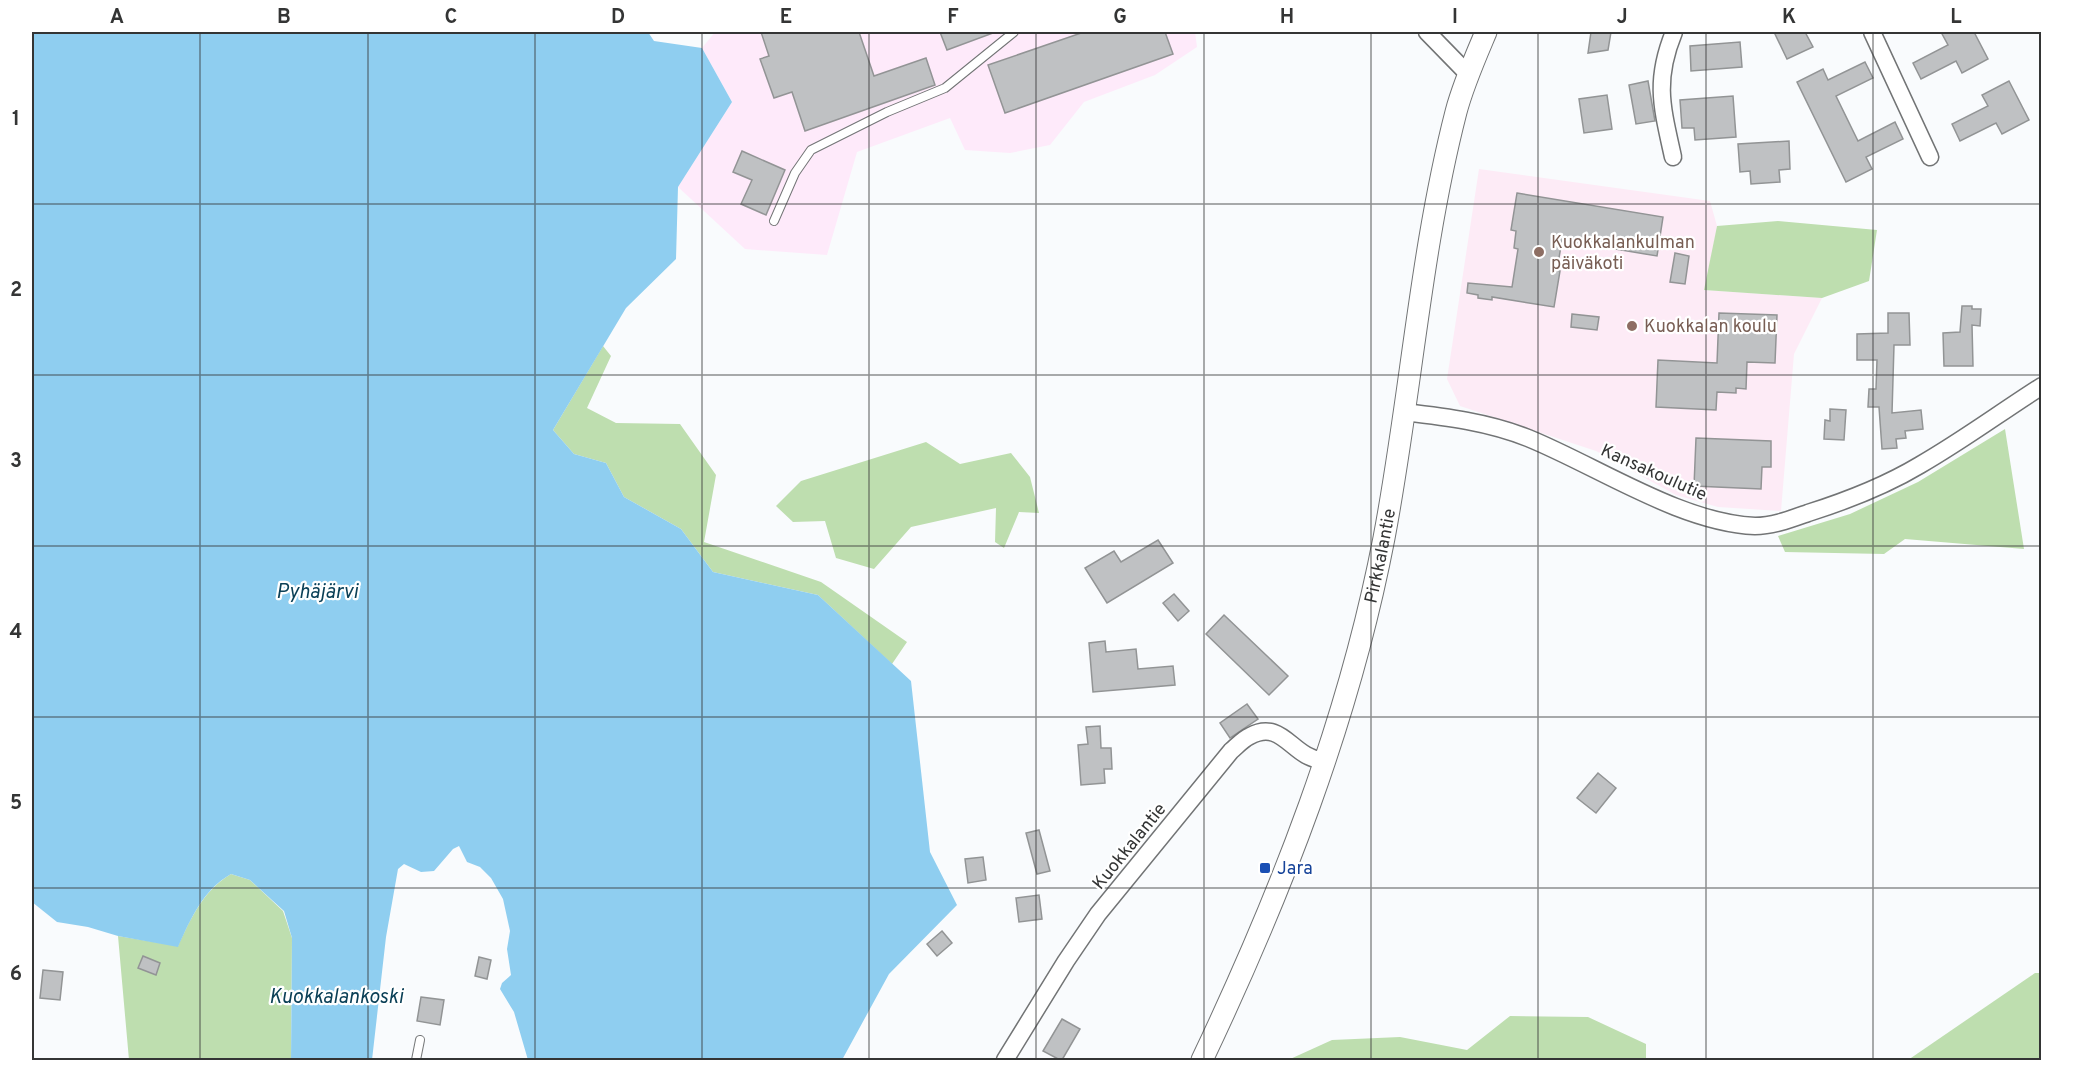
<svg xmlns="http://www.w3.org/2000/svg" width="2073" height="1092" font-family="Overpass,sans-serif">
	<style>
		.industrial { fill: #feeafa }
		.education { fill: #fdebf6 }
		.green { fill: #bedeaf }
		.water { fill: #8fcef0 }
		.building { fill: #bfc1c3; stroke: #929495; stroke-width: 1.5 }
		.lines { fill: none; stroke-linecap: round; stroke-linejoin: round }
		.service-casing { stroke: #727475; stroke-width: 10 }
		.minor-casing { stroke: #727475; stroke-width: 19 }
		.tertiary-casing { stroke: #727475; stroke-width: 23 }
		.service { stroke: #fff; stroke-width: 8 }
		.minor { stroke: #fff; stroke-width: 16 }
		.tertiary { stroke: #fff; stroke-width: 21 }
		.grid { fill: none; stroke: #343535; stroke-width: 1.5; stroke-opacity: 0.55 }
		.education-dot { fill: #8d6e63; stroke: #fff; stroke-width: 2 }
		.transit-dot { fill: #1a4fb4; stroke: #fff; stroke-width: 2 }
		.labels { text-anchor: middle; stroke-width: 4.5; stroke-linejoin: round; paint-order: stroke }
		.education-label { font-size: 18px; fill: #785e54; stroke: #fff; text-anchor: start }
		.street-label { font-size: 18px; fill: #343535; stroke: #fff }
		.transit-label { font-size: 18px; fill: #164399; stroke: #fff; text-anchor: start }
		.water-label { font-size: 20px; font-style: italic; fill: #0b4057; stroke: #fff }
		.neatline { fill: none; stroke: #343535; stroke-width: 2 }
		.grid-label { font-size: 20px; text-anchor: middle; font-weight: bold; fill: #343535 }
	</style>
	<rect width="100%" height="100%" fill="#f9fbfd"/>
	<!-- industrial -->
	<path class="industrial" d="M715,32H1195L1197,47L1155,75L1084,102L1050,145L1010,153L965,150L950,118L857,152L827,255L745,249L678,187L732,102L702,48Z"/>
	<!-- education -->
	<path class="education" d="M1479,169L1710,201L1717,226L1705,290L1822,298L1794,354L1781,511L1718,507L1676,495L1596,451L1460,406L1447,379Z"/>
	<!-- green -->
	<g class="green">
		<path d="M1778,221L1877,230L1869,281L1822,298L1704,290L1717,226Z"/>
		<path d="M603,346L611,356L587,408L616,423L680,424L716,475L704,542L821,582L907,642L892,664L818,595L713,572L681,529L624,497L606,463L574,454L553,430Z"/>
		<path d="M2005,429L2024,549L1905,539L1884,554L1785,552L1778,536L1850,514L1918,482Z"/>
		<path d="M926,442L960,464L1011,453L1030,477L1039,513L1019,512L1004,548L995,542L996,508L911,527L874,569L836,558L825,521L793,522L776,506L801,481Z"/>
		<path d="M231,874L250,880L283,911L292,938L291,1060H129L118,936L178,946C191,918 203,891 231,874Z"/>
		<path d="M2035,973H2041V1060H1908Z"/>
		<path d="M1510,1016L1588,1017L1646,1044V1060H1288L1332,1040L1400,1037L1467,1050Z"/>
	</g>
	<!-- water -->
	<path class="water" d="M32,32H648L654,41L702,48L732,102L678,187L676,259L626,308L553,430L574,454L606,463L624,497L681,529L713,572L818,595L911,681L930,852L957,905L889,974L842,1060H528L514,1012L500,989L502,983L511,975L507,949L510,931L503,899L491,878L480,867L467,862L459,846L453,849L434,871L421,872L404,864L398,869L386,937L372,1060H291L292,938L284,911L250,880L231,874C203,890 191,918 178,947L118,936L88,927L57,922L32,902Z"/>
	<!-- building -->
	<g class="building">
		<path d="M761,32H859L874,76L926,58L935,85L805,131L792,92L774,98L760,59L769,56Z"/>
		<path d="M940,32H993V33L947,50Z"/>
		<path d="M1084,32H1165L1173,54L1005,113L988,65Z"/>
		<path d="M1591,32H1611L1608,50L1588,53Z"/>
		<path d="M1774,32H1805L1813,47L1787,59Z"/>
		<path d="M1941,32H1974L1988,59L1962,73L1956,61L1921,79L1913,63L1948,45Z"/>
		<path d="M1740,42L1742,67L1691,71L1690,46Z"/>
		<path d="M1865,62L1873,78L1836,96L1858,141L1895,122L1903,139L1866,157L1872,169L1846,182L1797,82L1823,69L1828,80Z"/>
		<path d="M1648,81L1655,121L1636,124L1629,85Z"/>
		<path d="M2009,81L2029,120L2002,134L1996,123L1960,141L1952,124L1988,106L1982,95Z"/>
		<path d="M1607,95L1612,129L1584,133L1579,99Z"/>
		<path d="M1733,96L1736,137L1695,140L1694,128H1682L1680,100Z"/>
		<path d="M1789,141L1790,169L1779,170L1780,182L1751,184L1750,171L1740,172L1738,144Z"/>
		<path d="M742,151L785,170L766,215L741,204L752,180L733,172Z"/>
		<path d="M1517,193L1663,217L1657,256L1562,240L1557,270L1560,271L1554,307L1492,297V300L1478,298V295L1467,293L1468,283L1512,287L1518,249L1514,248L1516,231L1511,230Z"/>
		<path d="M1675,253L1689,256L1685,284L1670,282Z"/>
		<path d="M1962,306H1972V309H1981L1980,326L1972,325L1973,366H1944L1943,333L1960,332Z"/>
		<path d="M1719,313L1777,315L1775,363L1747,362L1746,389L1736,388V393L1717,392L1716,410L1656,407L1658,360L1717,363Z"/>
		<path d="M1888,313H1909L1910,345H1894L1892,413L1921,410L1923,429L1905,431L1906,438L1896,439L1897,448L1882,449L1879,407H1868L1869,389H1876L1877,360H1857V334L1888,333Z"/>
		<path d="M1572,314L1599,317L1597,330L1571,327Z"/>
		<path d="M1830,409L1846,410L1844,440L1824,439L1825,420L1830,421Z"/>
		<path d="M1696,438L1771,441V467H1762L1761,489L1694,486Z"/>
		<path d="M1158,540L1173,563L1107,603L1085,568L1114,551L1121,562Z"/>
		<path d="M1174,594L1189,611L1178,621L1163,603Z"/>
		<path d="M1224,615L1288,676L1269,695L1206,634Z"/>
		<path d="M1105,641L1106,652L1136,649L1138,669L1173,666L1175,685L1093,692L1089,643Z"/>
		<path d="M1247,704L1258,719L1230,738L1220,723Z"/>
		<path d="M1100,726L1101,748H1111L1112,769H1104L1105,783L1081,785L1078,745L1088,744L1086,727Z"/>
		<path d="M1598,773L1616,788L1596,813L1577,798Z"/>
		<path d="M1039,830L1050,871L1037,874L1026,833Z"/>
		<path d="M983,857L986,880L968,883L965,859Z"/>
		<path d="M1039,895L1042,919L1019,922L1016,898Z"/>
		<path d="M942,931L952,943L937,956L927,944Z"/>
		<path d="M143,956L160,963L156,975L138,968Z"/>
		<path d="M479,957L491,960L487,979L475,976Z"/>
		<path d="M43,970L63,972L60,1000L40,998Z"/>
		<path d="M421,997L444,1000L440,1025L417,1021Z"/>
		<path d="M1062,1019L1080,1029L1062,1060H1060L1043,1051Z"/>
	</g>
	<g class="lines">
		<defs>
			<g id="service">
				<path d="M774,221L795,173L811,150L887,112L945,88L1014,32"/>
				<path d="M416,1060L420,1040"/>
			</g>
			<g id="minor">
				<path d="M1427,32L1468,74"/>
				<path d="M1872,32L1930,157"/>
				<path d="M1673,157C1662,107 1654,81 1674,32"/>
				<path d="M1404,412C1446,417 1488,422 1528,438C1597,466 1681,523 1755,526C1773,526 1791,519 1808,513C1846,501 1885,486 1920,465C1962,441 2001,412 2042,386"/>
				<path d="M1005,1060L1066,961L1098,914L1231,751C1237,746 1243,739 1250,736C1276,722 1287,744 1306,755C1311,758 1318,760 1324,762"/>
			</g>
			<g id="tertiary">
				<path id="s1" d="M1202,1060C1281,894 1349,720 1384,538C1411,396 1420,252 1456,112C1463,85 1475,58 1486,32"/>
			</g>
		</defs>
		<!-- service casing -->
		<use href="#service" class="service-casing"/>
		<!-- minor casing -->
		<use href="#minor" class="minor-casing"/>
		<!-- tertiary casing -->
		<use href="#tertiary" class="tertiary-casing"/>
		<!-- service -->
		<use href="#service" class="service"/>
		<!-- minor -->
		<use href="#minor" class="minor"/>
		<!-- tertiary -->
		<use href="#tertiary" class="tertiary"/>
	</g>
	<!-- grid -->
	<path class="grid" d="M200,32V1060M368,32V1060M535,32V1060M702,32V1060M869,32V1060M1036,32V1060M1204,32V1060M1371,32V1060M1538,32V1060M1706,32V1060M1873,32V1060M32,204H2042M32,375H2042M32,546H2042M32,717H2042M32,888H2042"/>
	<!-- markers -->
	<g class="education-dot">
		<circle cx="1539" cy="252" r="6"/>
		<circle cx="1632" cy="326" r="6"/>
	</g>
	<rect class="transit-dot" x="1259" y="862" width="12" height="12" rx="3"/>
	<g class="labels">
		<!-- education labels -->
		<g class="education-label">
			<text x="1551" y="248">Kuokkalankulman<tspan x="1551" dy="21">päiväkoti</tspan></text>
			<text x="1644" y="332">Kuokkalan koulu</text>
		</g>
		<!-- street labels -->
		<g class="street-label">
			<text transform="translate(1654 472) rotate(24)" y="6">Kansakoulutie</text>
			<text dy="6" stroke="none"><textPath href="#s1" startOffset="536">Pirkkalantie</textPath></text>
			<text transform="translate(1129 846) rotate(-51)" y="6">Kuokkalantie</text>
		</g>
		<!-- transit labels -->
		<g class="transit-label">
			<text x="1277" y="874">Jara</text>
		</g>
		<!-- water labels -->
		<g class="water-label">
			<text x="317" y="598">Pyhäjärvi</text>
			<text x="336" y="1003">Kuokkalankoski</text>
		</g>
	</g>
	<!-- border -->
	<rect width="2073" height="1092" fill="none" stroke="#ffffff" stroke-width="66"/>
	<rect x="33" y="33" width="2007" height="1026" class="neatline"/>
	<g class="grid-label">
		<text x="117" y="23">A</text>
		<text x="284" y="23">B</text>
		<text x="451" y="23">C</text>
		<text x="618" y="23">D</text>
		<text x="786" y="23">E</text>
		<text x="953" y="23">F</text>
		<text x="1120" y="23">G</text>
		<text x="1287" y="23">H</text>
		<text x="1455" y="23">I</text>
		<text x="1622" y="23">J</text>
		<text x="1789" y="23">K</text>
		<text x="1956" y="23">L</text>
		<text x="16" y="125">1</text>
		<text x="16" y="296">2</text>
		<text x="16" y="467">3</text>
		<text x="16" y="638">4</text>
		<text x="16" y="809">5</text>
		<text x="16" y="980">6</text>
	</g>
</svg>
